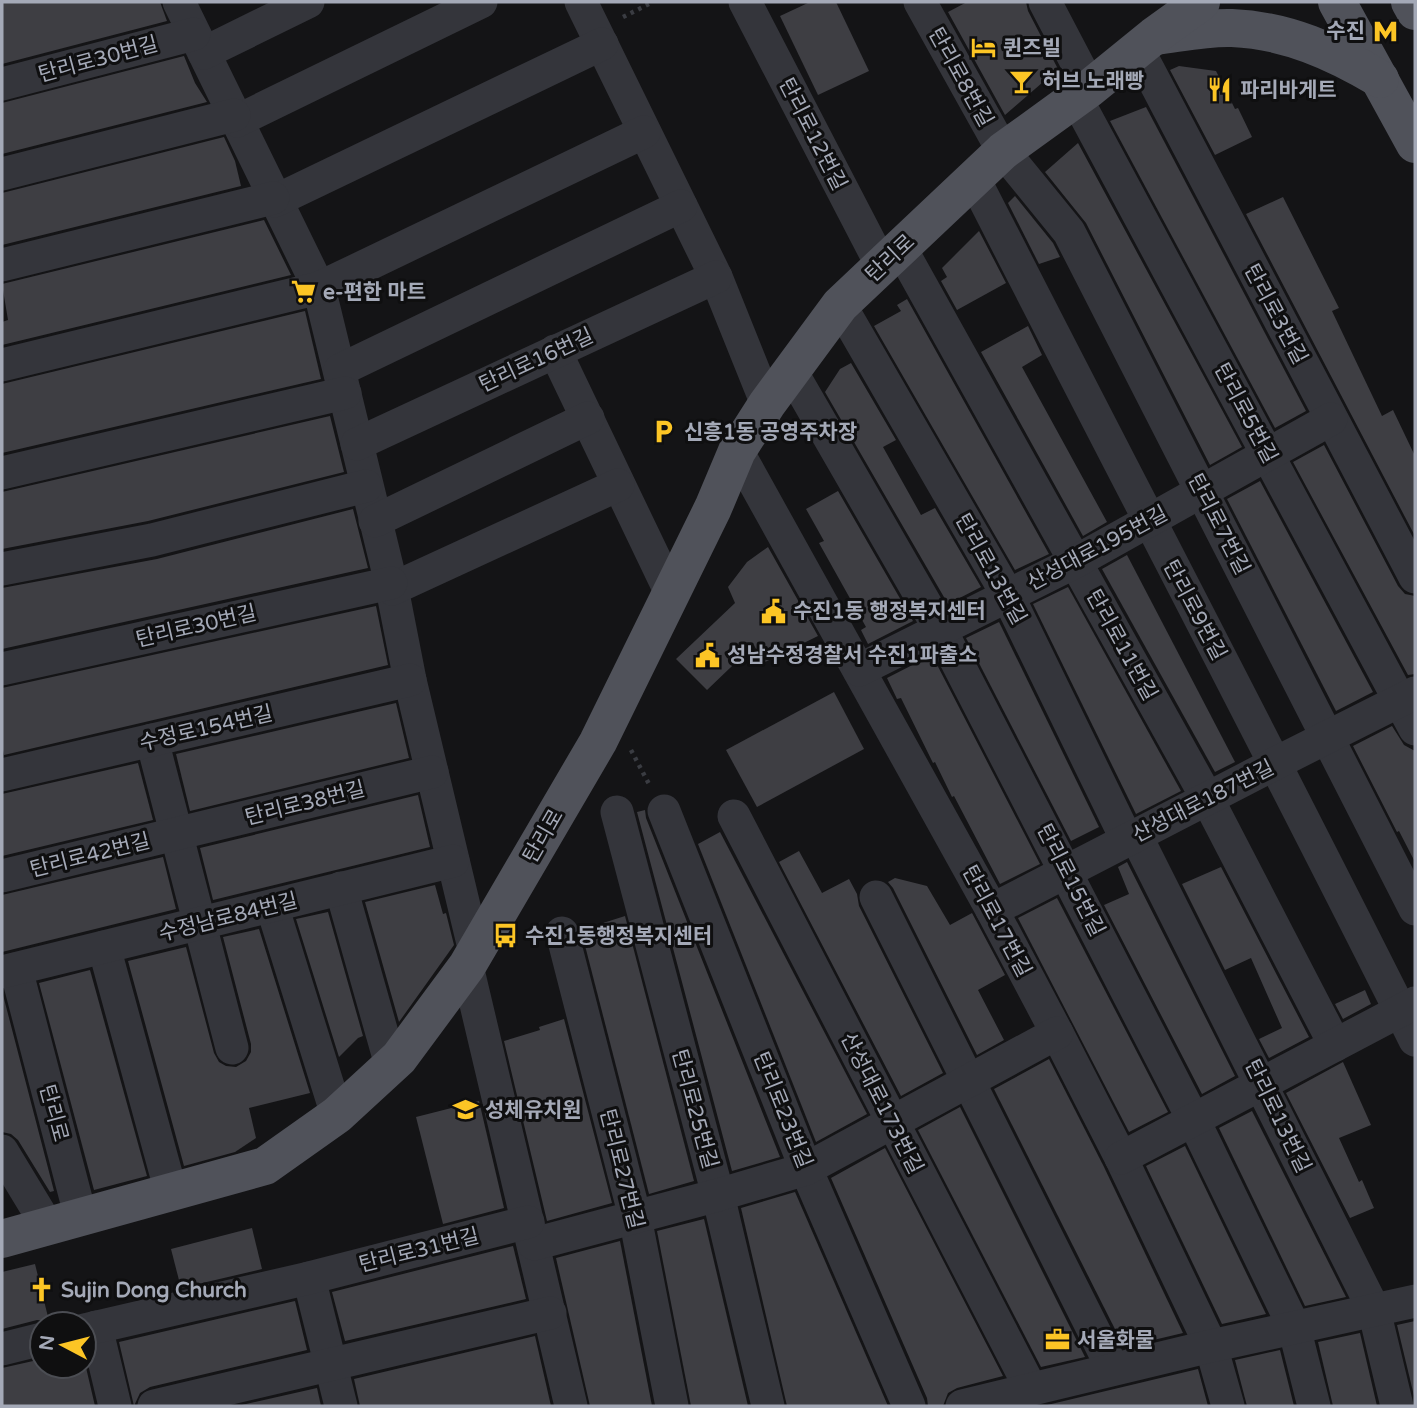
<svg xmlns="http://www.w3.org/2000/svg" width="1417" height="1408" font-family="'Varela Round','Noto Sans KR',sans-serif">
	<style>
		.building { fill: #3e3e43 }
		.lines { fill: none; stroke-linecap: round; stroke-linejoin: round }
		.path { stroke: #3a3c42; stroke-width: 4.5; stroke-dasharray: 3.5 5; stroke-linecap: butt }
		.minor { stroke: #34353b; stroke-width: 33 }
		.major { stroke: #50525a; stroke-width: 38 }
		.labels { text-anchor: middle; stroke-width: 6; stroke-linejoin: round; paint-order: stroke }
		.poi-label { font-size: 21px; font-weight: bold; fill: #a4a9b7; stroke: #0f0f10; text-anchor: start }
		.street-label { font-size: 21px; fill: #a4a9b7; stroke: #0f0f10 }
	</style>
	<rect width="100%" height="100%" fill="#141416"/>
	<!-- building -->
	<g class="building">
		<path d="M2,2H160L167,21L2,64Z"/>
		<path d="M810,2H836L869,71L818,95L780,16Z"/>
		<path d="M967,2H1026L1028,11L1058,69L1005,115L948,12Z"/>
		<path d="M184,56L195,83L207,102L2,154V103Z"/>
		<path d="M1179,66L1216,71L1235,109L1238,108L1252,137L1215,155L1170,70Z"/>
		<path d="M1146,107L1306,411L1275,428L1110,121Z"/>
		<path d="M224,137L235,161L241,186L2,245V193Z"/>
		<path d="M1078,143L1242,447L1210,465L1086,223L1045,172Z"/>
		<path d="M1015,196L1053,243L1060,257L1039,264L1008,203Z"/>
		<path d="M1283,197L1339,308L1332,311L1382,416L1393,410L1415,456V536L1246,214Z"/>
		<path d="M264,220L291,275L2,345V322L8,320L2,284Z"/>
		<path d="M979,231L1006,283L957,310L941,281L947,277L942,268Z"/>
		<path d="M907,299L1049,554L1015,570L874,326L901,311L897,305Z"/>
		<path d="M305,311L321,379L2,453V384Z"/>
		<path d="M1028,326L1042,355L1022,367L1107,522L1083,536L981,352Z"/>
		<path d="M851,363L896,440L883,447L921,515L935,508L981,587L948,604L825,392L840,369Z"/>
		<path d="M330,416L344,472L148,521L2,549V492Z"/>
		<path d="M1324,445L1398,586L1405,594L1415,596V674L1408,675L1293,462Z"/>
		<path d="M1260,481L1373,692L1336,711L1227,499Z"/>
		<path d="M838,491L913,621L868,644L861,630L866,627L819,543L824,541L806,509Z"/>
		<path d="M353,509L368,568L2,649V588L157,559Z"/>
		<path d="M768,547L818,636L763,663L754,645L707,690L676,659L735,603L728,587L747,562Z"/>
		<path d="M1127,555L1235,762L1215,772L1102,569Z"/>
		<path d="M1068,587L1181,791L1136,814L1033,604Z"/>
		<path d="M376,606L388,665L4,755L2,744V688Z"/>
		<path d="M999,622L1099,827L1071,841L966,638Z"/>
		<path d="M932,655L1040,864L1000,884L954,796L952,797L935,762L933,763L901,698L897,699L887,678Z"/>
		<path d="M834,692L864,749L757,807L726,750Z"/>
		<path d="M396,703L409,758L190,811L176,754Z"/>
		<path d="M1392,726L1404,745L1415,751V862L1399,831L1397,832L1353,746Z"/>
		<path d="M138,763L153,820L2,856V794Z"/>
		<path d="M418,795L430,847L213,900L200,848Z"/>
		<path d="M645,810L646,818L780,1157L732,1171L637,812Z"/>
		<path d="M720,832L867,1114L816,1142L698,844Z"/>
		<path d="M799,851L822,893L849,879L857,894L859,906L943,1073L901,1096L779,862Z"/>
		<path d="M163,857L176,909L2,952V895Z"/>
		<path d="M1127,862L1235,1076L1202,1094L1104,905L1129,894L1118,867Z"/>
		<path d="M1221,867L1309,1037L1269,1058L1259,1039L1282,1028L1251,958L1225,970L1182,884Z"/>
		<path d="M895,878L927,886L950,925L972,913L1005,975L978,990L1004,1040L977,1055L893,888L888,882Z"/>
		<path d="M435,885L443,914L446,913L454,945L399,1022L365,902Z"/>
		<path d="M1057,898L1168,1112L1129,1132L1018,918Z"/>
		<path d="M328,912L363,1036L358,1038L339,1057L296,919Z"/>
		<path d="M625,916L694,1181L649,1194L581,930Z"/>
		<path d="M259,929L310,1093L249,1108L256,1138L235,1152L184,1166L128,961L186,947L214,1053L219,1062L226,1066L236,1067L246,1061L251,1052V1044L223,937Z"/>
		<path d="M90,970L147,1176L94,1190L39,983Z"/>
		<path d="M1365,990L1371,1004L1343,1019L1335,1004Z"/>
		<path d="M2,991L54,1191L50,1192L18,1140L11,1134L2,1132Z"/>
		<path d="M564,1019L612,1203L547,1221L504,1041L540,1030L539,1027Z"/>
		<path d="M1049,1059L1104,1167L1183,1333L1124,1347L994,1089Z"/>
		<path d="M1343,1062L1371,1125L1339,1138L1359,1182L1362,1180L1374,1208L1350,1218L1286,1093Z"/>
		<path d="M479,1101L504,1208L443,1224L416,1117Z"/>
		<path d="M960,1107L1085,1357L1041,1367L918,1130Z"/>
		<path d="M1252,1111L1346,1297L1305,1306L1219,1128Z"/>
		<path d="M1185,1146L1266,1314L1222,1324L1146,1166Z"/>
		<path d="M885,1148L1003,1376L957,1388L948,1393L943,1406H928L927,1398L831,1178Z"/>
		<path d="M795,1192L888,1406H787L741,1208Z"/>
		<path d="M704,1219L748,1406H691L657,1231Z"/>
		<path d="M252,1228L262,1269L181,1288L171,1249Z"/>
		<path d="M620,1241L652,1406H590L556,1258Z"/>
		<path d="M513,1246L526,1299L345,1341L332,1292Z"/>
		<path d="M35,1264L49,1321L37,1320L2,1329V1272Z"/>
		<path d="M295,1301L307,1350L150,1387L140,1393L134,1406L119,1342Z"/>
		<path d="M1415,1321V1400L1397,1325Z"/>
		<path d="M1360,1333L1377,1406H1333L1318,1342Z"/>
		<path d="M535,1336L551,1406H360L354,1379Z"/>
		<path d="M1280,1350L1294,1406H1247L1235,1360Z"/>
		<path d="M42,1359V1366H84V1359L95,1406H2V1368Z"/>
		<path d="M1198,1369L1208,1406H1043Z"/>
		<path d="M317,1388L321,1406H237Z"/>
	</g>
	<g class="lines">
		<!-- path -->
		<g class="path">
			<path d="M623,17L653,2"/>
			<path d="M631,750L650,786"/>
		</g>
		<!-- minor -->
		<g class="minor">
			<path d="M179,2L319,288L391,583L410,680L475,952"/>
			<path d="M581,2L716,277L767,404"/>
			<path d="M745,2L882,266"/>
			<path d="M920,2L1003,151L1069,232L1415,909"/>
			<path d="M1045,2L1090,88"/>
			<path d="M1138,50L1415,577"/>
			<path d="M204,53L308,2"/>
			<path d="M2,84L194,34"/>
			<path d="M1076,98L1415,729"/>
			<path d="M237,121L481,2"/>
			<path d="M2,174L234,115"/>
			<path d="M974,179C1121,467 1271,752 1415,1040"/>
			<path d="M275,201L602,44"/>
			<path d="M901,249L1207,798L1335,1045"/>
			<path d="M2,265L273,198"/>
			<path d="M840,305L1007,594L1127,840"/>
			<path d="M555,351L671,593"/>
			<path d="M2,365L319,288L644,132"/>
			<path d="M340,370L681,206"/>
			<path d="M791,371L941,631L1194,1121L1294,1327L1314,1406"/>
			<path d="M357,444L716,277"/>
			<path d="M737,451L992,910L1057,1033L1121,1158L1211,1346L1228,1406"/>
			<path d="M2,473L345,393"/>
			<path d="M375,521L588,418"/>
			<path d="M2,569L152,540L366,486"/>
			<path d="M392,589L618,485"/>
			<path d="M2,669L391,583"/>
			<path d="M859,670L1075,562L1331,419"/>
			<path d="M152,740L232,1048"/>
			<path d="M2,775L410,680"/>
			<path d="M664,811L806,1169L909,1406"/>
			<path d="M617,812L718,1195L768,1406"/>
			<path d="M734,816L1031,1389"/>
			<path d="M1136,836L1374,1310L1397,1406"/>
			<path d="M2,876L432,772"/>
			<path d="M341,888L391,1065"/>
			<path d="M876,897L1113,1369"/>
			<path d="M272,906L337,1115"/>
			<path d="M992,910L1276,763L1415,693"/>
			<path d="M562,933L635,1217L672,1406"/>
			<path d="M104,947L171,1192"/>
			<path d="M467,966L571,1406"/>
			<path d="M16,969L81,1218"/>
			<path d="M2,972L453,861"/>
			<path d="M2,1151L48,1227"/>
			<path d="M1121,1158L1415,1003"/>
			<path d="M534,1244L718,1195L806,1169L1057,1033"/>
			<path d="M309,1278L341,1406"/>
			<path d="M96,1327L115,1406"/>
			<path d="M84,1330L309,1278L528,1222"/>
			<path d="M2,1349L42,1339"/>
			<path d="M154,1406L550,1313"/>
			<path d="M962,1406L1211,1346L1415,1301"/>
		</g>
		<!-- major -->
		<g class="major">
			<path d="M1337,2L1415,144"/>
			<path d="M1410,2L1415,11"/>
			<path d="M1156,36C1180,33 1207,27 1232,28C1286,30 1335,52 1380,79"/>
			<path d="M2,1239L265,1166L337,1115L399,1058L467,966L598,742L713,508L737,451L767,404L840,305L1003,151L1090,88L1154,36L1201,2"/>
		</g>
	</g>
	<!-- icons -->
	<defs>
		<symbol id="metro-bare" viewBox="-9 -9 18 18"><path d="M-5.5 5V-5H-3L0 0L3-5H5.5V5H3V-.5L0 4L-3-.5V5Z" fill="#fcc525" stroke="#0f0f10" stroke-width="2.5" paint-order="stroke"/></symbol>
		<symbol id="hotel-bare" viewBox="-9 -9 18 18"><path d="M-6-4.5h1.5V1H6V5H4.5V3h-9V5H-6ZM-4 0a1.8 1.8 0 1 1 3.6 0ZM.5 0V-2.5h3Q6-2.5 6 0Z" fill="#fcc525" stroke="#0f0f10" stroke-width="2.5" paint-order="stroke"/></symbol>
		<symbol id="bar-bare" viewBox="-9 -9 18 18"><path d="M-6-5H6L.8 .8V4.5H3.5V6h-7V4.5H-.8V.8Z" fill="#fcc525" stroke="#0f0f10" stroke-width="2.5" paint-order="stroke"/></symbol>
		<symbol id="restaurant-bare" viewBox="-9 -9 18 18"><path d="M-5-6h1v4h1v-4h1v4h1v-4h1v5L-1.5 .5V6h-2V.5L-5-1ZM5-6V6H3V1.5H1.5Q1.5-4 5-6Z" fill="#fcc525" stroke="#0f0f10" stroke-width="2.5" paint-order="stroke"/></symbol>
		<symbol id="supermarket-bare" viewBox="-9 -9 18 18"><path d="M-6-5.5h2.5l.6 2H6L4.5 2H-2.5L-4.4-4H-6ZM-1.5 3.2a1.3 1.3 0 1 0 .1 0ZM3 3.2a1.3 1.3 0 1 0 .1 0Z" fill="#fcc525" stroke="#0f0f10" stroke-width="2.5" paint-order="stroke"/></symbol>
		<symbol id="parking-bare" viewBox="-9 -9 18 18"><path d="M-3.5-5.5H1a3.5 3.5 0 0 1 0 7H-1V5.5H-3.5ZM-1-3.4V-.6H.8a1.4 1.4 0 0 0 0-2.8Z" fill="#fcc525" stroke="#0f0f10" stroke-width="2.5" paint-order="stroke"/></symbol>
		<symbol id="civic-bare" viewBox="-9 -9 18 18"><path d="M-.6-6.5H3V-4.5H.6V-3L4-1V1h2V6H-6V1h2V-1L-.6-3ZM-1.2 2.5V6h2.4V2.5Z" fill="#fcc525" stroke="#0f0f10" stroke-width="2.5" paint-order="stroke"/></symbol>
		<symbol id="bus-bare" viewBox="-9 -9 18 18"><path d="M-5-6H5V4H4V6H2V4H-2V6H-4V4H-5ZM-3.5-4V0h7V-4ZM-3.5 1.2v1.5H-2V1.2ZM2 1.2v1.5H3.5V1.2Z" fill="#fcc525" stroke="#0f0f10" stroke-width="2.5" paint-order="stroke"/></symbol>
		<symbol id="school-bare" viewBox="-9 -9 18 18"><path d="M0-5L7-2L0 1L-7-2ZM-4 1L0 2.5L4 1V4Q0 6-4 4Z" fill="#fcc525" stroke="#0f0f10" stroke-width="2.5" paint-order="stroke"/></symbol>
		<symbol id="church-bare" viewBox="-9 -9 18 18"><path d="M-1.2-6h2.4v3.5h3.3v2.4h-3.3V6h-2.4V-.1h-3.3v-2.4h3.3Z" fill="#fcc525" stroke="#0f0f10" stroke-width="2.5" paint-order="stroke"/></symbol>
		<symbol id="office-bare" viewBox="-9 -9 18 18"><path d="M-6-3h4V-5.5h4V-3h4V5H-6ZM-1-4.5V-3h2v-1.5ZM-6 0V1H6V0Z" fill="#fcc525" stroke="#0f0f10" stroke-width="2.5" paint-order="stroke"/></symbol>
	</defs>
	<g fill-rule="evenodd">
		<use href="#metro-bare" x="1368" y="14" width="35" height="35"/>
		<use href="#hotel-bare" x="966" y="30" width="35" height="35"/>
		<use href="#bar-bare" x="1004" y="64" width="35" height="35"/>
		<use href="#restaurant-bare" x="1202" y="72" width="35" height="35"/>
		<use href="#supermarket-bare" x="286" y="274" width="35" height="35"/>
		<use href="#parking-bare" x="646" y="414" width="35" height="35"/>
		<use href="#civic-bare" x="756" y="594" width="35" height="35"/>
		<use href="#civic-bare" x="690" y="638" width="35" height="35"/>
		<use href="#bus-bare" x="488" y="918" width="35" height="35"/>
		<use href="#school-bare" x="448" y="1092" width="35" height="35"/>
		<use href="#church-bare" x="24" y="1272" width="35" height="35"/>
		<use href="#office-bare" x="1040" y="1322" width="35" height="35"/>
	</g>
	<g class="labels">
		<!-- poi labels -->
		<g class="poi-label">
			<text x="1365" y="38" text-anchor="end">수진</text>
			<text x="1003" y="55">퀸즈빌</text>
			<text x="1042" y="88">허브 노래빵</text>
			<text x="1240" y="97">파리바게트</text>
			<text x="323" y="299">e-편한 마트</text>
			<text x="684" y="439">신흥1동 공영주차장</text>
			<text x="793" y="618">수진1동 행정복지센터</text>
			<text x="727" y="662">성남수정경찰서 수진1파출소</text>
			<text x="525" y="943">수진1동행정복지센터</text>
			<text x="485" y="1117">성체유치원</text>
			<text x="61" y="1297">Sujin Dong Church</text>
			<text x="1077" y="1347">서울화물</text>
		</g>
		<!-- street labels -->
		<g class="street-label">
			<text transform="translate(98 59) rotate(-15)" y="7">탄리로30번길</text>
			<text transform="translate(961 77) rotate(61)" y="7">탄리로8번길</text>
			<text transform="translate(813 134) rotate(63)" y="7">탄리로12번길</text>
			<text transform="translate(890 258) rotate(-43)" y="7">탄리로</text>
			<text transform="translate(1276 314) rotate(62)" y="7">탄리로3번길</text>
			<text transform="translate(536 360) rotate(-25)" y="7">탄리로16번길</text>
			<text transform="translate(1246 413) rotate(62)" y="7">탄리로5번길</text>
			<text transform="translate(1219 524) rotate(63)" y="7">탄리로7번길</text>
			<text transform="translate(1097 548) rotate(-28)" y="7">산성대로195번길</text>
			<text transform="translate(991 569) rotate(61)" y="7">탄리로13번길</text>
			<text transform="translate(1195 610) rotate(62)" y="7">탄리로9번길</text>
			<text transform="translate(196 626) rotate(-13)" y="7">탄리로30번길</text>
			<text transform="translate(1122 645) rotate(61)" y="7">탄리로11번길</text>
			<text transform="translate(206 728) rotate(-13)" y="7">수정로154번길</text>
			<text transform="translate(1203 801) rotate(-27)" y="7">산성대로187번길</text>
			<text transform="translate(305 803) rotate(-14)" y="7">탄리로38번길</text>
			<text transform="translate(543 836) rotate(-60)" y="7">탄리로</text>
			<text transform="translate(90 855) rotate(-14)" y="7">탄리로42번길</text>
			<text transform="translate(1071 880) rotate(63)" y="7">탄리로15번길</text>
			<text transform="translate(228 917) rotate(-14)" y="7">수정남로84번길</text>
			<text transform="translate(997 921) rotate(62)" y="7">탄리로17번길</text>
			<text transform="translate(882 1103) rotate(63)" y="7">산성대로173번길</text>
			<text transform="translate(695 1109) rotate(75)" y="7">탄리로25번길</text>
			<text transform="translate(783 1110) rotate(68)" y="7">탄리로23번길</text>
			<text transform="translate(54 1113) rotate(75)" y="7">탄리로</text>
			<text transform="translate(1278 1116) rotate(64)" y="7">탄리로13번길</text>
			<text transform="translate(622 1169) rotate(76)" y="7">탄리로27번길</text>
			<text transform="translate(419 1250) rotate(-14)" y="7">탄리로31번길</text>
		</g>
	</g>
	<!-- border -->
	<rect width="1417" height="1408" fill="none" stroke="#a4a9b7" stroke-width="7"/>
	<!-- north arrow -->
	<g transform="translate(63 1345) rotate(277)"><circle r="33" fill="#0f0f10" stroke="#4b4d53" stroke-width="2"/>
	<path d="M0-5L12 26L0 18L-12 26Z" fill="#fcc525"/>
	<text y="-10" font-size="19" font-weight="bold" text-anchor="middle" fill="#a4a9b7">N</text>
	</g>
</svg>
